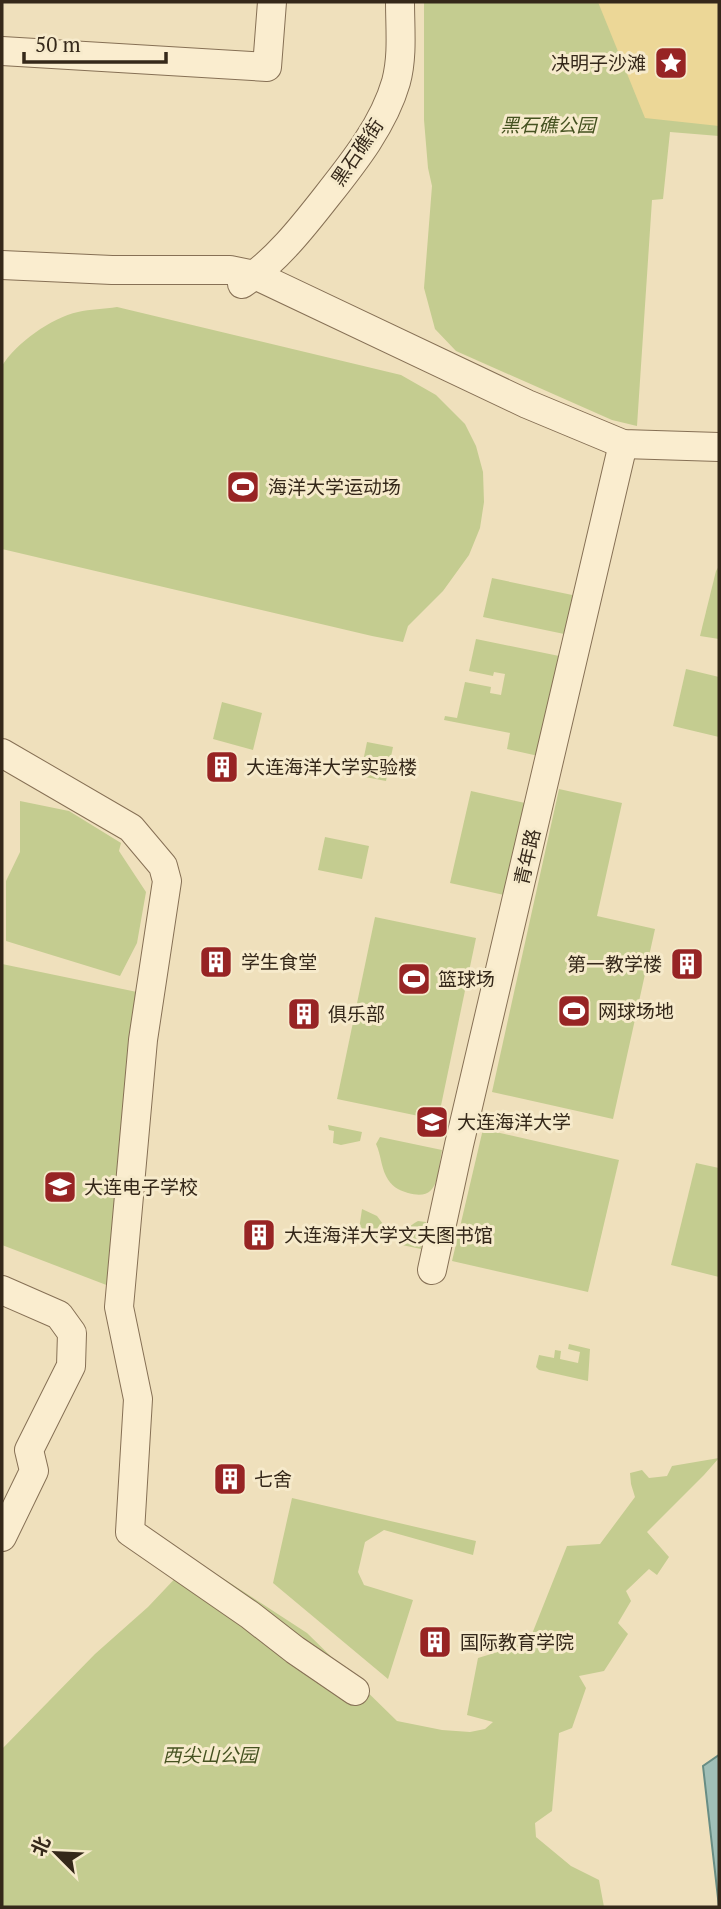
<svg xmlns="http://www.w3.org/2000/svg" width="721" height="1909" font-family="'PT Serif','Noto Sans SC',serif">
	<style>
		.green { fill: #c4cc90 }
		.sand { fill: #ecd797 }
		.water { fill: #a0bfb7; stroke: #688d84; stroke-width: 2 }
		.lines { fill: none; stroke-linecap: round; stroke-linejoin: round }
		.minor-casing { stroke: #867055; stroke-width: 30 }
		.minor { stroke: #faedcf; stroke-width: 28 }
		.labels { text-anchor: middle; stroke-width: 6; stroke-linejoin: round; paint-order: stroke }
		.poi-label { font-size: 19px; fill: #35281a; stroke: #f6eacb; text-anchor: start }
		.park-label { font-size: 19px; font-style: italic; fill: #455220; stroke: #f6eacb }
		.street-label { font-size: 19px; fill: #35281a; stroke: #f6eacb }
	</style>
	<rect width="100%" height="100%" fill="#efe0bc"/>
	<!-- green -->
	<g class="green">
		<path d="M424,2H719V136L670,132L663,199L652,200L637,426L612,420L456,351L435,329L424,288L432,186L428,168L424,120Z"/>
		<path d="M117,307L401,375L436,395L465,424L476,446L483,472L484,502L480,528L469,555L443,591L408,626L403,642L372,636L2,549V366C16,343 51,318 78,312C90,309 104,309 117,307Z"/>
		<path d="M719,566V639L700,636L716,571Z"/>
		<path d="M492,578L577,596L569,635L483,617Z"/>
		<path d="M476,639L564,657L543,757L507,749L510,733L444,720L445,716L457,718L465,682L491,687L490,693L501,695L505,674L494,672L493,676L469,671Z"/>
		<path d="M686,669L719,677V737L673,726Z"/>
		<path d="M222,702L262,713L253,750L213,739Z"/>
		<path d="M367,742L393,747L386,781L360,776Z"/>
		<path d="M559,789L622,803L597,916L655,929L613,1119L492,1092Z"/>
		<path d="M471,791L525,803L504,895L450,883Z"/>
		<path d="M20,801L69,811L121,843L119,851L146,892L137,943L120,976L6,941V881L20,852Z"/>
		<path d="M325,837L369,846L362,879L318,870Z"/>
		<path d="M375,917L476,938L438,1120L337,1099Z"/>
		<path d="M2,964L137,992L109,1286L2,1245Z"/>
		<path d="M328,1125L362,1132L360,1141L341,1145L333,1143L334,1131L329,1130Z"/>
		<path d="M483,1129L619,1160L588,1292L452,1261Z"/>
		<path d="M380,1137L442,1150C437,1174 440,1202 408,1193C398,1190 391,1186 386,1176C381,1166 381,1155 376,1144Z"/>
		<path d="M696,1163L719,1168V1277L671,1265Z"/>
		<path d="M362,1209L377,1216L383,1224L381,1240L358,1236Z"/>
		<path d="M418,1221L426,1222L421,1249L402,1245C403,1234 408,1226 418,1221Z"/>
		<path d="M569,1344L590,1349L588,1381L539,1370L536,1367L539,1355L554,1358L555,1350L561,1351L560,1359L578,1363L580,1352L568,1349Z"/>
		<path d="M719,1458L704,1475L647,1532L669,1557L657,1575L649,1569L626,1591L631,1601L618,1623L628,1634L604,1671L579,1676L586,1688L572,1728L559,1733L552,1811L535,1823L536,1837L571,1866L599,1880L604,1907H2V1749L95,1654L148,1607L183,1570L201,1564L307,1633L397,1721L442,1730L470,1732L485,1729L493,1722L467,1715L478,1658L514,1647L530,1639L567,1546L600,1544L635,1497L631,1484L630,1473L642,1470L649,1478L667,1476L672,1466Z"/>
		<path d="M292,1498L476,1541L473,1555L384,1530L365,1542L358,1572L364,1585L413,1600L388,1679L273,1583Z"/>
	</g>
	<!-- sand -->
	<path class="sand" d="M598,2H719V126L645,118Z"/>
	<!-- water -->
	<path class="water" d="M719,1755V1907L703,1766Z"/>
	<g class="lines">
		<defs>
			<g id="minor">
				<path d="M2,51L267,67L272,2"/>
				<path d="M2,265L112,270H230L255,275L527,404L623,444L719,447"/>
				<path d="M242,284C276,261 302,228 327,196C354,162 384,124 396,82C403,56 400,28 400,2"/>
				<path d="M2,753L131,828L163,866L167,881L143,1040L119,1307L138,1399L130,1532L250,1615L295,1650L355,1691"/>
				<path d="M432,1270L459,1145L623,444"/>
				<path d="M2,1290L59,1315L72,1333L71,1366L29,1450L34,1471L2,1537"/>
			</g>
		</defs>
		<!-- minor casing -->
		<use href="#minor" class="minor-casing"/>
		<!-- minor -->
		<use href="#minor" class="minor"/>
	</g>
	<!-- icons -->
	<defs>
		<symbol id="sight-square" viewBox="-11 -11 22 22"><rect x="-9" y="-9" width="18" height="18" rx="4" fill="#972424" stroke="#f6eacb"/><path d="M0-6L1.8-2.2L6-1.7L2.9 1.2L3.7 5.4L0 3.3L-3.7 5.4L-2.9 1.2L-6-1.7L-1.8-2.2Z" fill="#fff"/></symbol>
		<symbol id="stadium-square" viewBox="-11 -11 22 22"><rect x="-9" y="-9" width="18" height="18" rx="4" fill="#972424" stroke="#f6eacb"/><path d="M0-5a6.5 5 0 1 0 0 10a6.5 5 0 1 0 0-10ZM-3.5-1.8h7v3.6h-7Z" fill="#fff"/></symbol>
		<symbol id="building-square" viewBox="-11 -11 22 22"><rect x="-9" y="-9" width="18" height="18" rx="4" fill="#972424" stroke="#f6eacb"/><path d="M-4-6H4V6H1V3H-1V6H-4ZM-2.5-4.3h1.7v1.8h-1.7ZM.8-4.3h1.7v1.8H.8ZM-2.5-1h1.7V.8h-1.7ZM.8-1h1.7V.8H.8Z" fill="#fff"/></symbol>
		<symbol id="university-square" viewBox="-11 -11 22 22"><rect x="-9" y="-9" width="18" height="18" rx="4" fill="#972424" stroke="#f6eacb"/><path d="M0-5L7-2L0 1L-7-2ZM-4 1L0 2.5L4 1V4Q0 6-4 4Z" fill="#fff"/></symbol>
		<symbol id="school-square" viewBox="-11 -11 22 22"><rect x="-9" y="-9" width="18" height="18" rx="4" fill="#972424" stroke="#f6eacb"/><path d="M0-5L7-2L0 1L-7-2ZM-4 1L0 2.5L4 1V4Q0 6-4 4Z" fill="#fff"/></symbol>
	</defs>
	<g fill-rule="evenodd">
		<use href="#sight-square" x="652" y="44" width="38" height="38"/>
		<use href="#stadium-square" x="224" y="468" width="38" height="38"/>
		<use href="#building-square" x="203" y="748" width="38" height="38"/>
		<use href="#building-square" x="197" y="943" width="38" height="38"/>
		<use href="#building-square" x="668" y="945" width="38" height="38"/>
		<use href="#stadium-square" x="395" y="960" width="38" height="38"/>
		<use href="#stadium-square" x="555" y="992" width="38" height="38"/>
		<use href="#building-square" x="285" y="995" width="38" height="38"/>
		<use href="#university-square" x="413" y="1103" width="38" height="38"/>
		<use href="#school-square" x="41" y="1168" width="38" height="38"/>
		<use href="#building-square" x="240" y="1216" width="38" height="38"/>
		<use href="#building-square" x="211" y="1460" width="38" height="38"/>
		<use href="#building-square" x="416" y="1623" width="38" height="38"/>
	</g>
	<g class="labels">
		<!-- poi labels -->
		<g class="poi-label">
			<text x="646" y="70" text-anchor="end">决明子沙滩</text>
			<text x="268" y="494">海洋大学运动场</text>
			<text x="246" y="774">大连海洋大学实验楼</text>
			<text x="241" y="969">学生食堂</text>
			<text x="662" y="971" text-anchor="end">第一教学楼</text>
			<text x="438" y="986">篮球场</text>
			<text x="598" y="1018">网球场地</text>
			<text x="328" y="1021">俱乐部</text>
			<text x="457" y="1129">大连海洋大学</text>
			<text x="84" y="1194">大连电子学校</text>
			<text x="284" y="1242">大连海洋大学文夫图书馆</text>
			<text x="254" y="1486">七舍</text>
			<text x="460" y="1649">国际教育学院</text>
		</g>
		<!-- park labels -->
		<g class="park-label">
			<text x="548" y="132">黑石礁公园</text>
			<text x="210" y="1762">西尖山公园</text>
		</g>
		<!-- street labels -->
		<g class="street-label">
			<text transform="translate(357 152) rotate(-56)" y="7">黑石礁街</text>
			<text transform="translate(527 857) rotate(-77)" y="7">青年路</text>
		</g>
	</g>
	<!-- border -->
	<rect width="721" height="1909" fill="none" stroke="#35281a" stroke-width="7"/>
	<!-- north arrow -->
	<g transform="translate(56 1853) rotate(294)" stroke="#f6eacb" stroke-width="5" paint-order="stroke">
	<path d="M0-5L12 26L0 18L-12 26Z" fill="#35281a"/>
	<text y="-10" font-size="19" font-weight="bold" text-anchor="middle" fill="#35281a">北</text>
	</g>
	<!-- scale -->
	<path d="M24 52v10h142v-10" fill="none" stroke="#35281a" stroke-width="3.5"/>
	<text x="35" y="52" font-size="21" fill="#35281a" stroke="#f6eacb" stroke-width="5" paint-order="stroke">50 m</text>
</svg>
